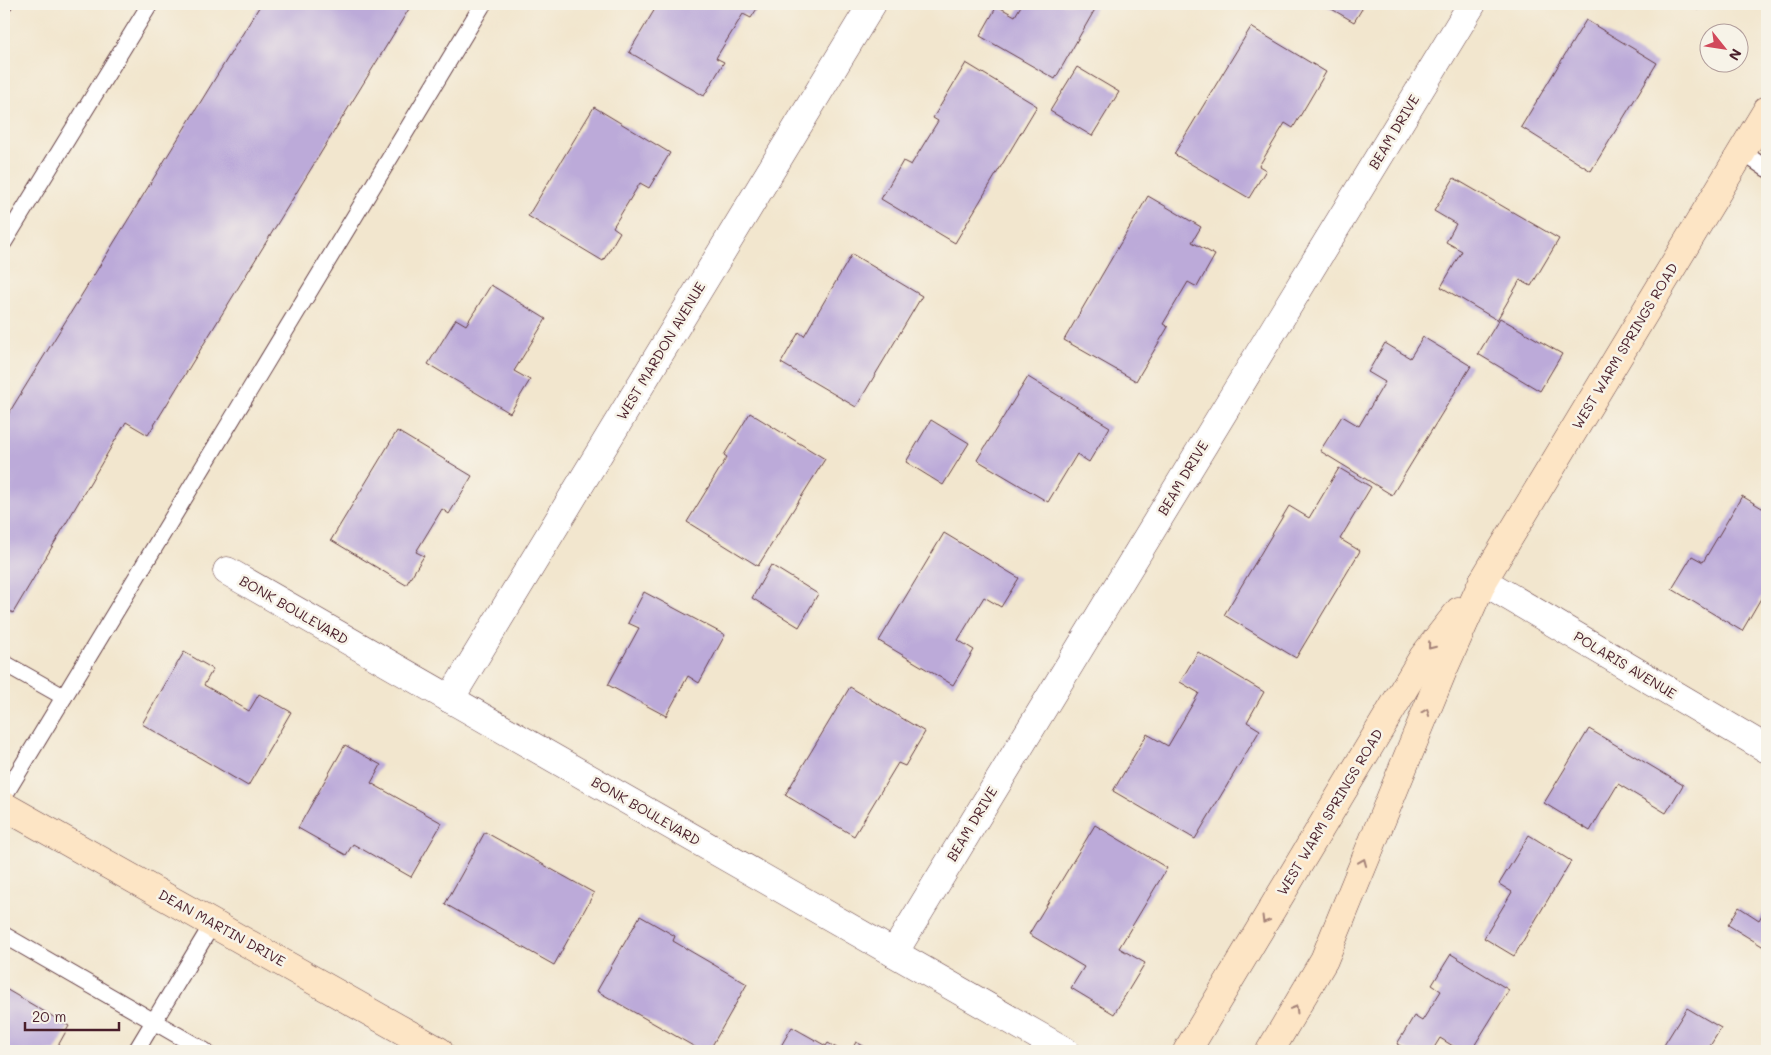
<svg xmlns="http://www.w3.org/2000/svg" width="1771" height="1055" font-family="Mali,sans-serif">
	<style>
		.building { fill: #bcaad9 }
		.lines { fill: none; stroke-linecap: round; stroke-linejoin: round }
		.service-casing { stroke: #633d43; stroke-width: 18 }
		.minor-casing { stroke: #633d43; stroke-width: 29 }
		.secondary-casing { stroke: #633d43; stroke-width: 29 }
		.service { stroke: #fff; stroke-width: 16 }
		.minor { stroke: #fff; stroke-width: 28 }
		.secondary { stroke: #fde5c5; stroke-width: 28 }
		.oneway { stroke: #a48278 }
		.labels { text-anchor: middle; stroke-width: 5; stroke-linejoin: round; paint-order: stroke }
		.street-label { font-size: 14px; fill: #4a1f2b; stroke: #f7f3e8 }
	</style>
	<rect width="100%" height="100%" fill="#f7f3e8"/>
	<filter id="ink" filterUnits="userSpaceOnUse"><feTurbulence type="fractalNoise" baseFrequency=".02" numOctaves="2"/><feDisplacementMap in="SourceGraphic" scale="10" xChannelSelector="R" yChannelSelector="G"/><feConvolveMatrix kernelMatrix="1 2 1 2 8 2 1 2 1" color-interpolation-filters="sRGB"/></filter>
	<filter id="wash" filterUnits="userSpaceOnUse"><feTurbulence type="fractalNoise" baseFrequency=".0096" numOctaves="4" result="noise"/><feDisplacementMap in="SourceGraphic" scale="20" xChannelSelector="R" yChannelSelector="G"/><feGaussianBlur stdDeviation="1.12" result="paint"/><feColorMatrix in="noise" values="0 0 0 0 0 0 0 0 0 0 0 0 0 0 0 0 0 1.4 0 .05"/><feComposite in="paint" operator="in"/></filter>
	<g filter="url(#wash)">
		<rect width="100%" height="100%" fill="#f2e6ce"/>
		<g id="blocks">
			<!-- building -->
			<g class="building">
				<path d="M4,4H14L4,20Z"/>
				<path d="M261,4H412L148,435L126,422L13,613L4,607V421Z"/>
				<path d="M658,4H760L751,18L743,14L716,58L724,62L704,96L629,52Z"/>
				<path d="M1022,4H1098L1055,79L980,36L997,6L1015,16Z"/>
				<path d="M1323,4H1365L1354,22Z"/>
				<path d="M1687,4H1702L1698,10Z"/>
				<path d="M1586,20L1657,63L1591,171L1521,127Z"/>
				<path d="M1251,27L1326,72L1293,128L1285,123L1259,166L1266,170L1249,198L1174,154Z"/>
				<path d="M966,63L1037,106L955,243L881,199L903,161L911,165L938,121L933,118Z"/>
				<path d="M1077,67L1119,92L1092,136L1050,111Z"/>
				<path d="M594,107L670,153L649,188L640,183L613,227L620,232L603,261L528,216Z"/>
				<path d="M1454,178L1559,239L1531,286L1520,280L1497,320L1441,287L1462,251L1446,242L1456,224L1434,211Z"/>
				<path d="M1148,196L1201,227L1192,242L1215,255L1197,287L1188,282L1163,324L1168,327L1136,381L1064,340Z"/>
				<path d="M852,254L922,296L856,407L781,363L799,332L804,336Z"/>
				<path d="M491,285L546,319L514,371L530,380L510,413L428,364L456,319L466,325Z"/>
				<path d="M1500,318L1562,354L1540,391L1478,354Z"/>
				<path d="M1423,337L1471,366L1392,495L1320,451L1342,416L1359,426L1385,382L1368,372L1385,343L1410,358Z"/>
				<path d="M1028,377L1110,427L1089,462L1077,454L1048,502L977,460Z"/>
				<path d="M750,413L825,459L758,566L687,522L727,457L724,455Z"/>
				<path d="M931,420L969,443L943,485L906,462Z"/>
				<path d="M397,431L472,476L449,514L442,509L416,552L424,556L406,585L331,540Z"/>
				<path d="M1339,468L1371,487L1340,539L1360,551L1296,658L1224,615L1289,506L1309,518Z"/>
				<path d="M1742,496L1767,511V588L1742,631L1672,589L1692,556L1703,562Z"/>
				<path d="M944,533L1019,578L1001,607L984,597L958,640L974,650L953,685L879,641Z"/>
				<path d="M771,565L818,594L799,627L752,598Z"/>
				<path d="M644,592L725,635L699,683L688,676L666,716L608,685L639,628L628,623Z"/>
				<path d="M184,652L213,669L204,685L249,711L259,694L291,712L248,786L142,724Z"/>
				<path d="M1198,652L1264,692L1247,722L1260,730L1195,839L1113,791L1147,734L1168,746L1199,693L1180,682Z"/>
				<path d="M850,687L925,732L905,766L898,763L854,836L785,795Z"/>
				<path d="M1589,729L1683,785L1666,813L1618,784L1590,831L1544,803Z"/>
				<path d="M345,745L381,765L371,783L442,823L411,877L353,844L346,855L298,828Z"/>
				<path d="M1095,825L1167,868L1119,948L1145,963L1114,1014L1071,988L1084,967L1029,934Z"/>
				<path d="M485,832L594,893L554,965L445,904Z"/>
				<path d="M1529,835L1571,861L1514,956L1484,938L1512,892L1499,884Z"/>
				<path d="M1767,906V949L1728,925L1739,907L1759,920Z"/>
				<path d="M640,916L675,936L673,941L747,984L709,1051H702L597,991Z"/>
				<path d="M1451,954L1509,990L1471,1051H1461L1440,1038L1432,1051H1409L1397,1044L1414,1016L1422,1021L1441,991L1432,985Z"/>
				<path d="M4,988L69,1026L55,1051H4Z"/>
				<path d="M1687,1008L1721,1028L1707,1051H1663L1661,1050Z"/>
				<path d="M792,1027L826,1046L828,1043L842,1051H778Z"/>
				<path d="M856,1042L873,1051H851Z"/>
			</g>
		</g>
	</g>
	<g filter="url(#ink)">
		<use href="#blocks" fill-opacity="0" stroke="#633d43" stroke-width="1"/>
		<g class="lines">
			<defs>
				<g id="service">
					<path d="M1742,152L1767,169"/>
					<path d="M4,242L150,4"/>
					<path d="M4,663L64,697L483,4"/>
					<path d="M4,796L64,697"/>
					<path d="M4,935L205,1051"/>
					<path d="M136,1051L213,923"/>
				</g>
				<g id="minor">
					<path d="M227,571L1065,1051"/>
					<path d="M1483,581L1767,749"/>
					<path d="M450,699L872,4"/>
					<path d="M894,953L1472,4"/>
				</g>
				<g id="secondary">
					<path d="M4,806L439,1051"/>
					<path d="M1187,1051L1423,657L1459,611"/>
					<path d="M1270,1051L1324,960L1444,668L1483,581L1767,110"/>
				</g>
			</defs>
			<!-- service casing -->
			<use href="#service" class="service-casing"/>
			<!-- minor casing -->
			<use href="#minor" class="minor-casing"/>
			<!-- secondary casing -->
			<use href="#secondary" class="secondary-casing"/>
			<!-- service -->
			<use href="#service" class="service"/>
			<!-- minor -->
			<use href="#minor" class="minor"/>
			<!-- secondary -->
			<use href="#secondary" class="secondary"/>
		</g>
		<!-- one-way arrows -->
		<defs><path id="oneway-chevron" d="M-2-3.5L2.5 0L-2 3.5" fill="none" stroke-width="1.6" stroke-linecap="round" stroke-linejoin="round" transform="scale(1.25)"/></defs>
		<g class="oneway">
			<use href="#oneway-chevron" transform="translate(1431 646) rotate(129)"/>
			<use href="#oneway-chevron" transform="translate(1426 712) rotate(-67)"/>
			<use href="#oneway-chevron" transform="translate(1363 862) rotate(-68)"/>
			<use href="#oneway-chevron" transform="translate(1265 920) rotate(121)"/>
			<use href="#oneway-chevron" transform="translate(1295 1009) rotate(-59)"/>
		</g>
	</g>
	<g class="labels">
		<!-- street labels -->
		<g class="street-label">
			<text transform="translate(1394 132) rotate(-59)" y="5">BEAM DRIVE</text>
			<text transform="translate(1625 346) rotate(-59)" y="5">WEST WARM SPRINGS ROAD</text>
			<text transform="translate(661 351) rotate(-59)" y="5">WEST MARDON AVENUE</text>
			<text transform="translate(1183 478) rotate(-59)" y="5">BEAM DRIVE</text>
			<text transform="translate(294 610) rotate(30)" y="5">BONK BOULEVARD</text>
			<text transform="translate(1625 665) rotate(31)" y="5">POLARIS AVENUE</text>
			<text transform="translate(646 811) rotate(30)" y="5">BONK BOULEVARD</text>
			<text transform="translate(1330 812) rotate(-59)" y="5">WEST WARM SPRINGS ROAD</text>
			<text transform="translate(972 824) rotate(-59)" y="5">BEAM DRIVE</text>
			<text transform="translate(222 928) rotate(29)" y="5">DEAN MARTIN DRIVE</text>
		</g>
	</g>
	<!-- margin -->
	<rect width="1771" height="1055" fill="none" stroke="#f7f3e8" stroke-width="20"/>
	<!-- north arrow -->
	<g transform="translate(1724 48) rotate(120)"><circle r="24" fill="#f7f3e8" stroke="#b29e9c"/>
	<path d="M0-4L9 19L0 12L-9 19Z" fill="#d1495b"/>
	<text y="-8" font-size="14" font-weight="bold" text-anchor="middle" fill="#4a1f2b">N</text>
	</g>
	<!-- scale -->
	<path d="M25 1022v8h94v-8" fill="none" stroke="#4a1f2b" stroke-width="2.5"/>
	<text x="32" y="1022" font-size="15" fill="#4a1f2b" stroke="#f7f3e8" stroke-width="4" paint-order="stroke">20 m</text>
</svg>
